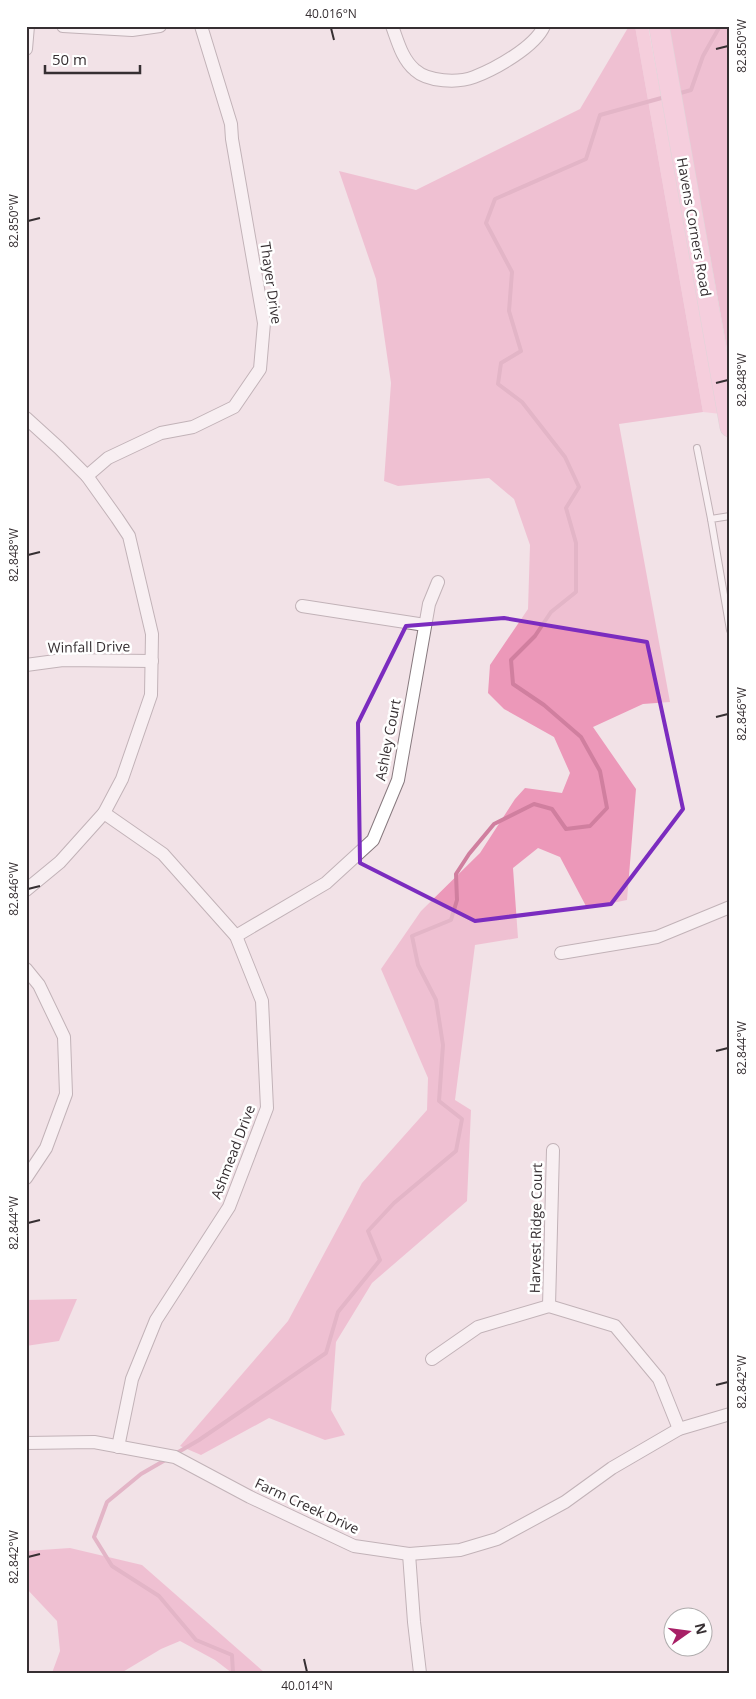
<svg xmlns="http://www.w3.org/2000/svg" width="756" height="1699" font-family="'Open Sans',sans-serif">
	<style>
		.green { fill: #f8b6cf }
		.forest { fill: #ec98b9 }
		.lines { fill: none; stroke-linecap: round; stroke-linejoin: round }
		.stream { stroke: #d07f9f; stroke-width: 4 }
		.lane-casing { stroke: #87797e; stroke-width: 8 }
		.street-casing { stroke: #87797e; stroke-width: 14 }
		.primary-casing { stroke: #c7c5c6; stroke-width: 21 }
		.lane { stroke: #fff; stroke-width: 6 }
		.street { stroke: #fff; stroke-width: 12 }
		.primary { stroke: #f8b5d1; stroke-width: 20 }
		.marked { fill: none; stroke: #7b2cbf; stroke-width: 4; stroke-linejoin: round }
		.ticks { fill: none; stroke: #362f32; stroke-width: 2 }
		.labels { text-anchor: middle; stroke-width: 5; stroke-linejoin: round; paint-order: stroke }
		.street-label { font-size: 14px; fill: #362f32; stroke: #fff }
		.neatline { fill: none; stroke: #362f32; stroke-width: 2 }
		.ticks-label { font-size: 12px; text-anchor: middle; fill: #362f32 }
	</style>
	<rect width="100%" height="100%" fill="#f2e2e7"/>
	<!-- green -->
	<path class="green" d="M635,26H648L721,414L703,412Z"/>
	<!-- forest -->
	<g class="forest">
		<path d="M629,26H635L703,412L619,424L670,702L643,704L593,727L636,789L627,900L587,908L560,857L538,848L513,868L518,938L475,945L455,1100L471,1110L467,1201L372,1283L336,1342L331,1410L345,1435L325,1440L269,1418L201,1455L180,1446L288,1321L362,1183L427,1110L428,1078L381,969L421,911L480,853L515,799L525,788L562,793L570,773L554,737L504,709L488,693L490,665L528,609L530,545L514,499L489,478L398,486L384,481L391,383L376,279L339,171L416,190L580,109Z"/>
		<path d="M668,26H730V366Z"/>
		<path d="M77,1299L59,1341L26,1346V1300Z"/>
		<path d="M70,1548L142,1565L265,1673H232L215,1660L180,1641L161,1649L121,1673H52L60,1651L57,1621L26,1588V1551Z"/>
	</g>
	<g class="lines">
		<!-- stream -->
		<g class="stream">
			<path d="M677,94L691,90L703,56L720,26"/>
			<path d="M175,1454L199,1440L326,1353L338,1312L380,1260L368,1231L394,1203L456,1151L462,1119L439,1101L443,1045L436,1000L418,965L412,936L451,920L457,900L456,874L469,854L494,824L534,804L552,809L566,829L590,826L607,808L600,771L581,737L544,705L513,684L511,660L535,636L551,612L576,592V543L566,508L579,487L565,457L522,402L498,384L501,363L521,351L509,311L512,272L486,223L495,199L586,159L600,115L665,97"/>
			<path d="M167,1459L141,1474L107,1502L94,1537L112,1566L159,1596L196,1640L232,1655L233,1673"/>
		</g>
		<defs>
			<g id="lane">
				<path d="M697,448L711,519"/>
				<path d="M730,516L711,519L730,630"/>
			</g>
			<g id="street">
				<path d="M63,26L132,30L160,26"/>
				<path d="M392,26C398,42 402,59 415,70C428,82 458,83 474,77C495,69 535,47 544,26"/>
				<path d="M26,49L28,26"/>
				<path d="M26,418L59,448L87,476L117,518L129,536L152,634L151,695L122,779L104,813L60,862L26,890"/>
				<path d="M87,476L108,458L161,433L193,427L234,407L260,369L264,323L232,139L231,124L201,26"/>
				<path d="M302,606L425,625"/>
				<path d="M26,665L63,660L152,661"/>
				<path d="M104,813L163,854L236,936L262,1001L267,1108L229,1207L156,1320L132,1379L118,1447"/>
				<path d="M236,936L326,883L373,840L398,780L429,604L438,582"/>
				<path d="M561,953L657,937L730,907"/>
				<path d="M26,969L39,985L64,1037L66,1094L46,1148L26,1178"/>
				<path d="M549,1306L553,1150"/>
				<path d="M432,1359L478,1327L549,1306L615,1326L659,1379L679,1429"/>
				<path d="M26,1443L94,1442L175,1457L250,1497L354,1546L409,1554L460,1550L497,1539L565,1502L612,1468L679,1429L730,1414"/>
				<path d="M409,1554L414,1622L420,1673"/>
			</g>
			<path id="primary" d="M659,26L730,427"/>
		</defs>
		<!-- lane casing -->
		<use href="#lane" class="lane-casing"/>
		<!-- street casing -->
		<use href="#street" class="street-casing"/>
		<!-- primary casing -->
		<use href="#primary" class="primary-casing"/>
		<!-- lane -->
		<use href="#lane" class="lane"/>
		<!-- street -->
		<use href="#street" class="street"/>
		<!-- primary -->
		<use href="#primary" class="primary"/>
	</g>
	<!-- marked area -->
	<path d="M0 0H756V1699H0ZM504,618L647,642L683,809L611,904L475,921L360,863L358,723L406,626Z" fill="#f2e2e7" fill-opacity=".55" fill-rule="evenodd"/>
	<path class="marked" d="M504,618L647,642L683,809L611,904L475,921L360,863L358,723L406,626Z"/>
	<!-- ticks -->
	<path class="ticks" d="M331,28L334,40M716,49L728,46M28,221L40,218M716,383L728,380M28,555L40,552M716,717L728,714M28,889L40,886M716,1051L728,1048M28,1223L40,1220M716,1385L728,1382M28,1557L40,1554M304,1659L307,1672"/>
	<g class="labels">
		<!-- street labels -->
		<g class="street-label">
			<text transform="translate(694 227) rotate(80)" y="5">Havens Corners Road</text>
			<text transform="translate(271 283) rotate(82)" y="5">Thayer Drive</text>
			<text transform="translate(89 647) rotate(-1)" y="5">Winfall Drive</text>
			<text transform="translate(388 740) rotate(-79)" y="5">Ashley Court</text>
			<text transform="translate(233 1152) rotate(-69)" y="5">Ashmead Drive</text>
			<text transform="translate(536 1228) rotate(-89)" y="5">Harvest Ridge Court</text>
			<text transform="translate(307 1506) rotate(25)" y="5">Farm Creek Drive</text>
		</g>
	</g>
	<!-- border -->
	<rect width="756" height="1699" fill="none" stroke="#ffffff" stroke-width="55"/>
	<!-- north arrow -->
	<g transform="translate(688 1632) rotate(76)"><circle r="24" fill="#ffffff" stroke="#afacad"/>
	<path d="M0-4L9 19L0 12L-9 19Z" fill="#a71f66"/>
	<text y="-8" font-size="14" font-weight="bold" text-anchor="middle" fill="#362f32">N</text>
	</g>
	<!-- scale -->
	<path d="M45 65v8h95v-8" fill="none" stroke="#362f32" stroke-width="2.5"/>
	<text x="52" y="65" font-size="15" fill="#362f32" stroke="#ffffff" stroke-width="4" paint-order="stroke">50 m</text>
	<rect x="28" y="28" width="700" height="1644" class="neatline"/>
	<g class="ticks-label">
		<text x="331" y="18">40.016°N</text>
		<text transform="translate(742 46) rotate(-90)" y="4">82.850°W</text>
		<text transform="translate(14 221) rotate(-90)" y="4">82.850°W</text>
		<text transform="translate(742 380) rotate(-90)" y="4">82.848°W</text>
		<text transform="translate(14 555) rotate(-90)" y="4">82.848°W</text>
		<text transform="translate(742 714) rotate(-90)" y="4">82.846°W</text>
		<text transform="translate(14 889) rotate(-90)" y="4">82.846°W</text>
		<text transform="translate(742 1048) rotate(-90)" y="4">82.844°W</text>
		<text transform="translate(14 1223) rotate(-90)" y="4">82.844°W</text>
		<text transform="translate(742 1382) rotate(-90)" y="4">82.842°W</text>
		<text transform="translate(14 1557) rotate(-90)" y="4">82.842°W</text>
		<text x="307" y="1690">40.014°N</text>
	</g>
</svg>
